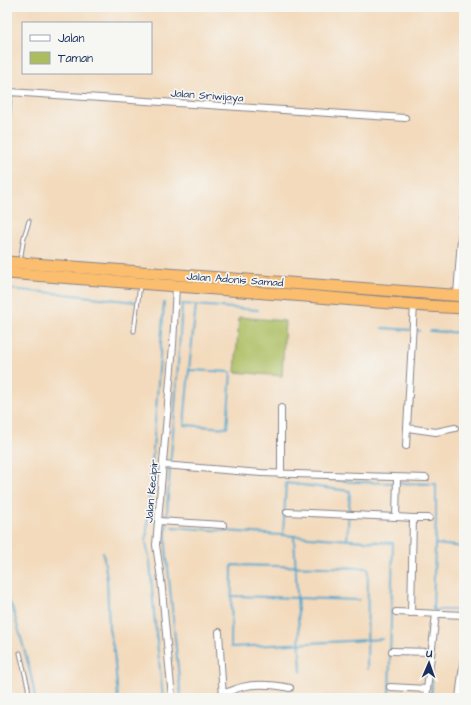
<svg xmlns="http://www.w3.org/2000/svg" width="471" height="705" font-family="'Architects Daughter',sans-serif">
	<style>
		.green { fill: #acbd60; stroke: #64765f }
		.lines { fill: none; stroke-linecap: round; stroke-linejoin: round }
		.stream { stroke: #50a5cc; stroke-width: 2 }
		.lane-casing { stroke: #87848d; stroke-width: 5 }
		.street-casing { stroke: #87848d; stroke-width: 8 }
		.highway-casing { stroke: #87848d; stroke-width: 13 }
		.lane { stroke: #fff; stroke-width: 3 }
		.street { stroke: #fff; stroke-width: 6 }
		.highway { stroke: #fbbd6e; stroke-width: 11 }
		.labels { text-anchor: middle; stroke-width: 3.5; stroke-linejoin: round; paint-order: stroke }
		.street-label { font-size: 11px; fill: #1b2f5e; stroke: #f6f6f2 }
	</style>
	<rect width="100%" height="100%" fill="#f6f6f2"/>
	<filter id="ink" filterUnits="userSpaceOnUse"><feTurbulence type="fractalNoise" baseFrequency=".025" numOctaves="2"/><feDisplacementMap in="SourceGraphic" scale="8" xChannelSelector="R" yChannelSelector="G"/><feConvolveMatrix kernelMatrix="1 2 1 2 8 2 1 2 1" color-interpolation-filters="sRGB"/></filter>
	<filter id="wash" filterUnits="userSpaceOnUse"><feTurbulence type="fractalNoise" baseFrequency=".012" numOctaves="4" result="noise"/><feDisplacementMap in="SourceGraphic" scale="16" xChannelSelector="R" yChannelSelector="G"/><feGaussianBlur stdDeviation="0.9" result="paint"/><feColorMatrix in="noise" values="0 0 0 0 0 0 0 0 0 0 0 0 0 0 0 0 0 1.4 0 .05"/><feComposite in="paint" operator="in"/></filter>
	<g filter="url(#wash)">
		<rect width="100%" height="100%" fill="#f3dabc"/>
		<!-- green -->
		<path class="green" d="M239,317L285,321L282,376L235,372Z"/>
		<g class="lines">
			<!-- stream -->
			<g class="stream">
				<path d="M7,289L65,294L135,302"/>
				<path d="M382,328L411,330"/>
				<path d="M415,330L420,331"/>
				<path d="M430,331L464,333"/>
				<path d="M189,370L231,372L227,428L184,425L189,370L196,305"/>
				<path d="M319,478L353,482L436,484V515L433,610H464"/>
				<path d="M172,527L393,543L389,698"/>
				<path d="M283,535L286,483L350,491L347,540"/>
				<path d="M294,536L301,672"/>
				<path d="M435,544L464,547"/>
				<path d="M103,552L107,579L109,629L114,652L118,698"/>
				<path d="M232,596L359,600"/>
				<path d="M7,599C14,607 15,618 18,628C25,651 32,674 35,698"/>
				<path d="M367,669L368,568L232,565L231,647L367,640L382,639"/>
				<path d="M163,698L154,614L150,562L146,543L164,303"/>
				<path d="M181,698L166,548C166,513 169,479 172,444C176,398 179,351 182,304L258,310"/>
				<path d="M431,698L432,681"/>
			</g>
		</g>
	</g>
	<g filter="url(#ink)">
		<g class="lines">
			<defs>
				<g id="lane">
					<path d="M20,261L24,237L29,221"/>
					<path d="M134,331L140,285"/>
					<path d="M20,653L28,687L29,698"/>
				</g>
				<g id="street">
					<path d="M7,118L9,92L405,118"/>
					<path d="M457,295L461,239L464,214"/>
					<path d="M414,305L407,428L436,432L455,428"/>
					<path d="M406,446L407,428"/>
					<path d="M163,465L262,473L426,478"/>
					<path d="M281,474V408"/>
					<path d="M397,478L396,517L413,518"/>
					<path d="M287,512L396,517"/>
					<path d="M158,521L223,525"/>
					<path d="M7,538H8"/>
					<path d="M396,612L464,615"/>
					<path d="M411,613L413,518H429"/>
					<path d="M219,632L223,698"/>
					<path d="M392,651L431,652"/>
					<path d="M390,687L427,689"/>
					<path d="M223,693C229,692 235,689 242,687C257,683 275,685 290,688"/>
					<path d="M172,698L161,579L156,545L173,345L176,286"/>
					<path d="M426,698L436,614"/>
					<path d="M459,698L464,657"/>
				</g>
				<g id="highway">
					<path d="M7,262L464,296"/>
					<path d="M7,273L318,297L426,306L464,308"/>
				</g>
			</defs>
			<!-- lane casing -->
			<use href="#lane" class="lane-casing"/>
			<!-- street casing -->
			<use href="#street" class="street-casing"/>
			<!-- highway casing -->
			<use href="#highway" class="highway-casing"/>
			<!-- lane -->
			<use href="#lane" class="lane"/>
			<!-- street -->
			<use href="#street" class="street"/>
			<!-- highway -->
			<use href="#highway" class="highway"/>
		</g>
	</g>
	<g class="labels">
		<!-- street labels -->
		<g class="street-label">
			<text transform="translate(207 95) rotate(4)" y="4">Jalan Sriwijaya</text>
			<text transform="translate(235 279) rotate(4)" y="4">Jalan Adonis Samad</text>
			<text transform="translate(151 491) rotate(-85)" y="4">Jalan Kecipir</text>
		</g>
	</g>
	<!-- margin -->
	<rect width="471" height="705" fill="none" stroke="#f6f6f2" stroke-width="24"/>
	<!-- legend -->
	<rect x="22" y="22" width="130" height="52" fill="#f6f6f2" stroke="#9ea6b7"/>
	<rect x="30" y="35" width="20" height="6" fill="#ffffff" stroke="#9ea6b7"/>
	<text x="58" y="42" font-size="12" fill="#1b2f5e">Jalan</text>
	<rect x="30" y="52" width="20" height="12" fill="#acbd60" stroke="#9ea6b7"/>
	<text x="58" y="62" font-size="12" fill="#1b2f5e">Taman</text>
	<!-- north arrow -->
	<g transform="translate(429 663) rotate(2)" stroke="#f6f6f2" stroke-width="3" paint-order="stroke">
	<path d="M0-3L7 15L0 10L-7 15Z" fill="#1b2f5e"/>
	<text y="-6" font-size="11" font-weight="bold" text-anchor="middle" fill="#1b2f5e">U</text>
	</g>
</svg>
